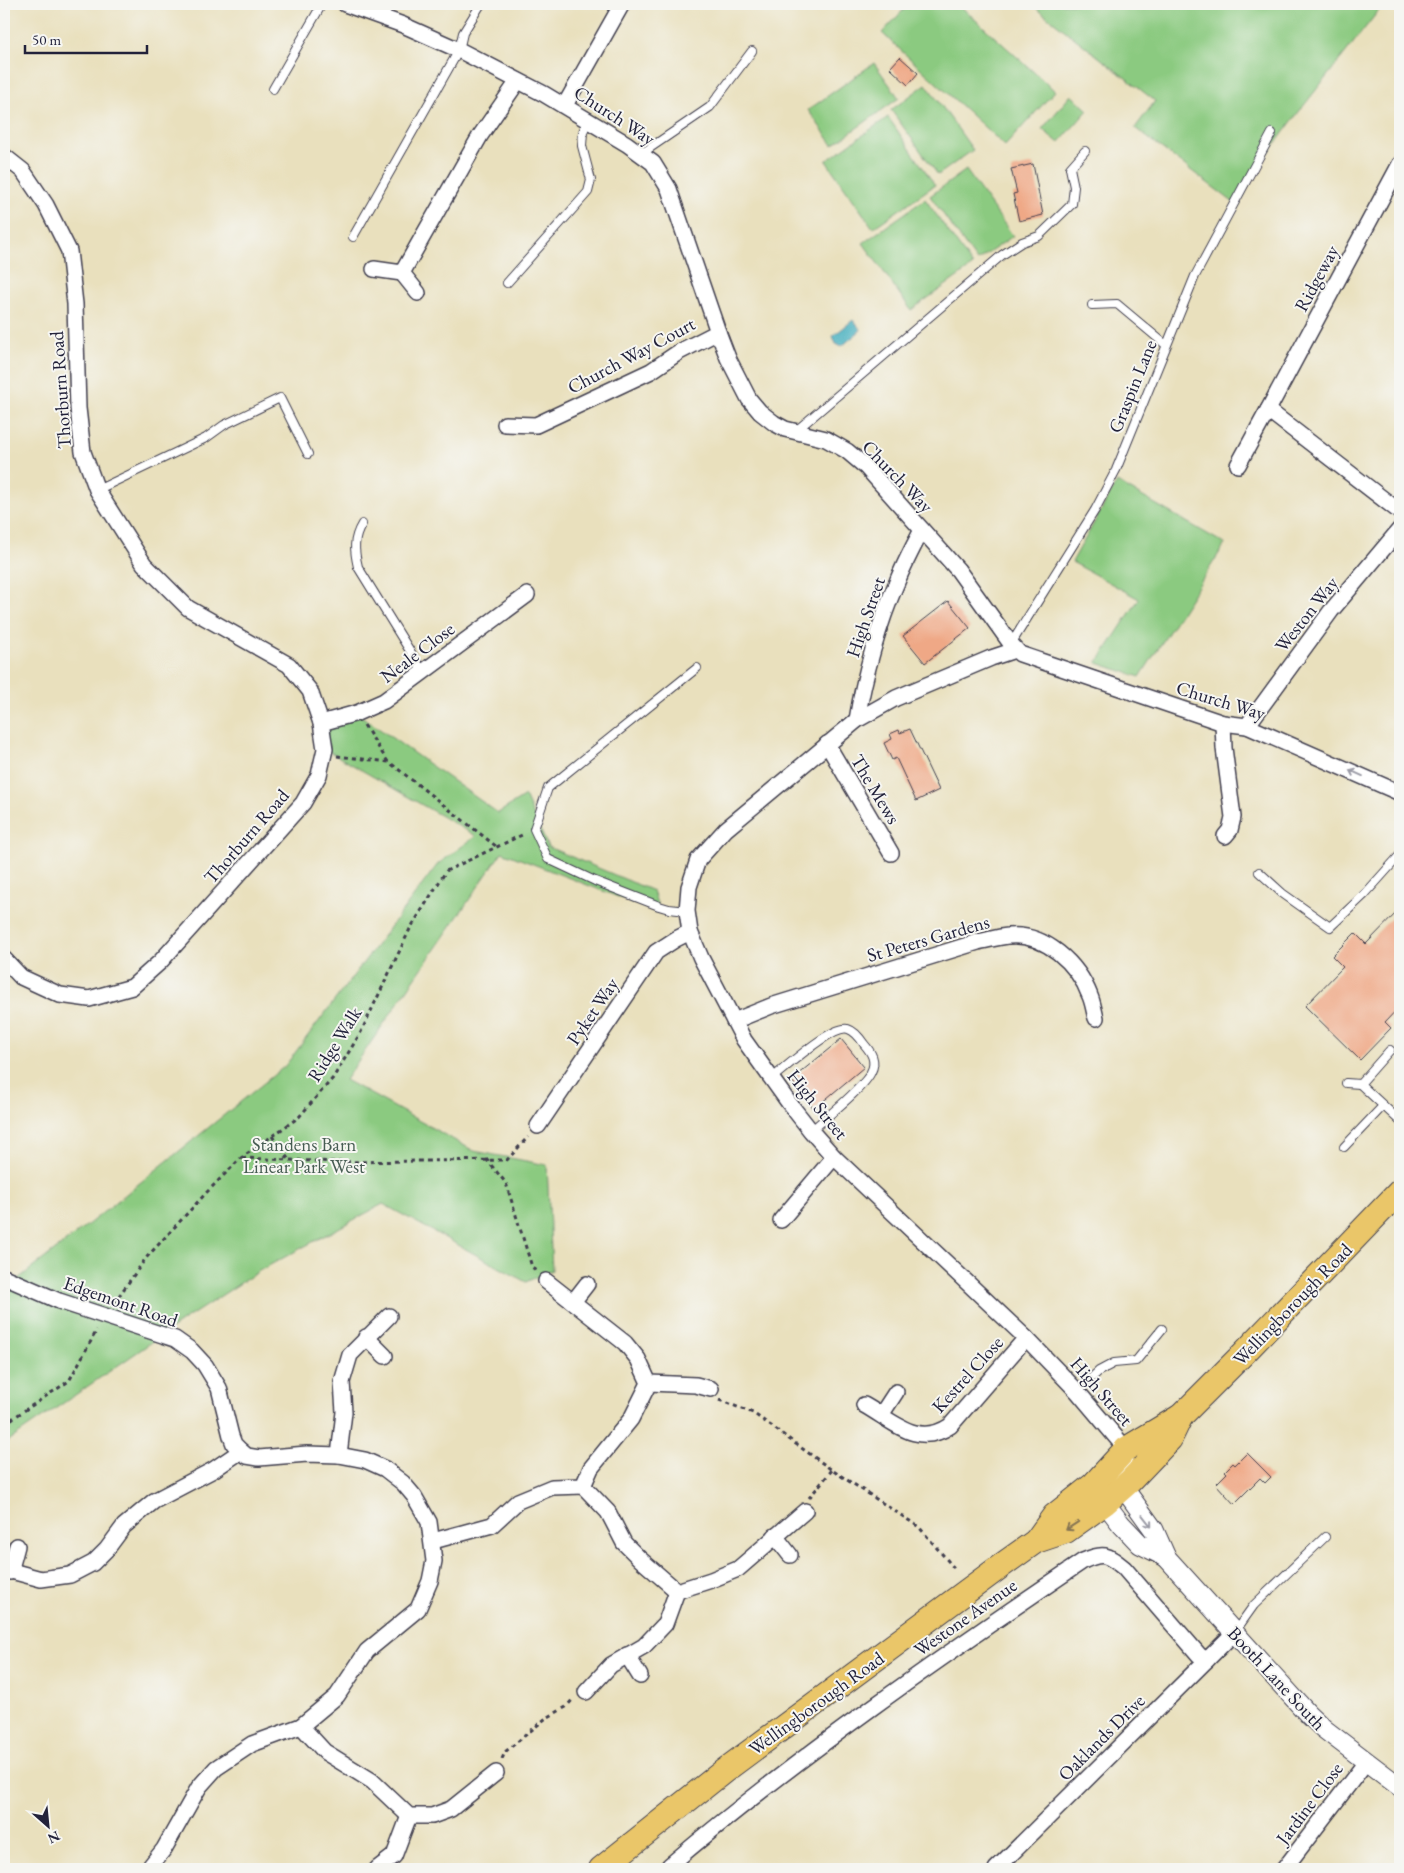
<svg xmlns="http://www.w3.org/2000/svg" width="1404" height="1873" font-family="'EB Garamond',serif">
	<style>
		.green { fill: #8bca80; stroke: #56765e }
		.water { fill: #3fadbd; stroke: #30687c }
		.building { fill: #efa886 }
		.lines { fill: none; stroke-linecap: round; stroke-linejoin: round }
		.service-casing { stroke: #403e4e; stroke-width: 10 }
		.minor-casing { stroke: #403e4e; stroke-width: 18 }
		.tertiary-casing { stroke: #403e4e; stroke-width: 21 }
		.primary-casing { stroke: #403e4e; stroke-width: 26 }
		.path { stroke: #403e4e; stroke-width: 3; stroke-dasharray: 4 4; stroke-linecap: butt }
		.service { stroke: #fff; stroke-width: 8 }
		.minor { stroke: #fff; stroke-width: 15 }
		.tertiary { stroke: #fff; stroke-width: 19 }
		.primary { stroke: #eac669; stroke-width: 24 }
		.oneway { stroke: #9c9ca7 }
		.oneway2 { stroke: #867452 }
		.labels { text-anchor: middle; stroke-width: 4; stroke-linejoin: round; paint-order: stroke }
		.street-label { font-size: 19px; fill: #22223b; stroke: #f6f6f2 }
		.park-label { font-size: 19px; fill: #475d53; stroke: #f6f6f2 }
	</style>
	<rect width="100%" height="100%" fill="#f6f6f2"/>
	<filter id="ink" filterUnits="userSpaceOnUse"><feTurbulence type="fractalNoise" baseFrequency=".02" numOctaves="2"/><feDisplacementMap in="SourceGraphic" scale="10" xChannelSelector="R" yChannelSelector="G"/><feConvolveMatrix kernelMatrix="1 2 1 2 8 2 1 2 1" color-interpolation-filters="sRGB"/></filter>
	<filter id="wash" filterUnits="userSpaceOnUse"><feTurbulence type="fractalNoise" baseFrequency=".0096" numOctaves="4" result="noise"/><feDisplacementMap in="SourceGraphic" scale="20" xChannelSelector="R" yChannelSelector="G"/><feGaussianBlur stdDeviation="1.12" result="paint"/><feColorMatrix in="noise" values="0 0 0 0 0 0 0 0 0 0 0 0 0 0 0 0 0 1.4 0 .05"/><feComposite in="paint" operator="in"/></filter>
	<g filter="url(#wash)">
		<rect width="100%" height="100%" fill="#e9e0bd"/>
		<!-- green -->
		<g class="green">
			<path d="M909,4H958L1055,91L1005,146L882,33Z"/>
			<path d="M1031,4H1384L1298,113L1258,167L1238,206L1135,128L1155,101Z"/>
			<path d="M874,63L899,98L833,145L808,110Z"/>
			<path d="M926,84L973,150L938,175L891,110Z"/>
			<path d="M1071,95L1088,110L1059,143L1042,129Z"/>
			<path d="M888,117L935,185L873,228L826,161Z"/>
			<path d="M966,170L1013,236L977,261L930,196Z"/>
			<path d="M925,199L973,266L911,310L863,243Z"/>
			<path d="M1117,482L1225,544L1140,677L1097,663L1139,599L1072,562Z"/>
			<path d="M357,713L498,813L525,796L548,847L653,891L660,913L502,852L345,1080L474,1151L547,1165L552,1270L526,1282L383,1204L259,1271L184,1320L4,1444V1290L95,1219L285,1066L438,864L476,836L325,749L321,723Z"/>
		</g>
		<!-- water -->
		<path class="water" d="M853,320L861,330L842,346L836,344L833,336Z"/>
		<g id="blocks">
			<!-- building -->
			<g class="building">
				<path d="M900,57L918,73L908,85L890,68Z"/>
				<path d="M1033,164L1043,215L1019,221L1013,194L1017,193L1011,169Z"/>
				<path d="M948,601L970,628L925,663L903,636Z"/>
				<path d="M910,729L939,790L916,801L896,758L892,760L884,743L892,739L890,734L899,730L900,733Z"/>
				<path d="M1400,909V1006L1385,1022L1391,1028L1360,1060L1305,1006L1343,967L1332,956L1355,933L1366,944Z"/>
				<path d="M841,1039L864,1067L814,1109L791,1080Z"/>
				<path d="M1247,1453L1271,1477L1265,1483L1260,1478L1234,1504L1216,1484L1227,1473L1225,1471L1233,1463L1235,1465Z"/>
			</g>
		</g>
	</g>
	<g filter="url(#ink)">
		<use href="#blocks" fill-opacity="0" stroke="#403e4e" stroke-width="1"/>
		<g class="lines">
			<defs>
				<g id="service">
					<path d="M273,89L322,4"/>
					<path d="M641,154L710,107L752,51"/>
					<path d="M353,237L459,50L463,33L481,4"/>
					<path d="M507,283L588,192L591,180L582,146L583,132L588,120"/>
					<path d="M1092,305L1117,304L1166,345"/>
					<path d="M797,430L1002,255L1022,242L1039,236L1072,204L1074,187L1070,168L1085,151"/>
					<path d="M97,490L206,438L224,425L280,398L308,454"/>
					<path d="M362,524C353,539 354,550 358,567L423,672"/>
					<path d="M1011,644L1095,510L1116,470L1195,276L1272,133"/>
					<path d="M1259,872L1282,893L1330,927L1365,894L1400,855"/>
					<path d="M687,911L669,909L659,906L595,881L548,859L534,829L548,788L697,668"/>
					<path d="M1390,1050L1360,1084L1400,1121"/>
					<path d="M771,1079C784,1069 833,1024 848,1029C855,1031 860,1038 864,1044C871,1052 877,1061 871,1072C865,1087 824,1119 811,1131"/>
					<path d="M1346,1083L1360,1084"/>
					<path d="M1344,1147L1383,1106"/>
					<path d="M1077,1391L1099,1371L1114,1363L1136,1361L1162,1329"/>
					<path d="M1234,1633L1254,1605L1325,1537"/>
				</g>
				<g id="minor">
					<path d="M345,4L403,25L459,50L544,94L627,144L653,163L669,189L718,332L728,358L749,399L760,412L774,423L785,429L826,439L847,451L866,467L958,570L1011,644L1020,654L1223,723L1247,726L1400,793"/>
					<path d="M565,105L622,4"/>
					<path d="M4,156L23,171L46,205L69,251L75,304L78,408L83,452L97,490L144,564L188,608L289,665L310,691L321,723L325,749L319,775L303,803L160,962L132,987L89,999L60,995L21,977L4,959"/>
					<path d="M1400,164L1268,410L1400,512"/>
					<path d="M374,269L402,273"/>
					<path d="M418,293L402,273L480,136L518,81"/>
					<path d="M505,424L536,425L651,371L679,352L718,332"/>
					<path d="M1238,465L1268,410"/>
					<path d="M1015,650L991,658L896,698L857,720L726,829L698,860L689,887L687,911L690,932L701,958L744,1040L789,1103L811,1131L834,1157L1026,1338L1077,1391L1126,1449L1123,1487"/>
					<path d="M857,720C864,676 879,623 897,582C904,564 913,547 922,530"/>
					<path d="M321,723L357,713L384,701L527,595"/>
					<path d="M1223,723L1224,748L1233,817L1230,830L1225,836"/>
					<path d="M1247,726L1331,611L1400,529"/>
					<path d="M827,744L891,853"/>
					<path d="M734,1021L771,1006L978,942C988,940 998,937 1008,936C1045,932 1078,964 1090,996C1093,1003 1094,1011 1096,1018"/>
					<path d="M538,1126L656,952L676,939L690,932"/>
					<path d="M781,1220L834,1157"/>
					<path d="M4,1277L59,1301L175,1339L192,1351L205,1365L219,1388L231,1436L234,1444L241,1451L247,1456L259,1458L307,1454L339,1455L365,1460L385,1469L403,1483L414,1496L429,1522L434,1561L430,1581L418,1609L367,1651L337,1696L301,1726L252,1744L216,1768L199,1787L164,1849L148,1869"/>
					<path d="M573,1302L587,1284"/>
					<path d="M366,1337L385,1356"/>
					<path d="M649,1383L696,1385L711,1389"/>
					<path d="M864,1405C893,1421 917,1448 950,1426L1026,1338"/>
					<path d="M881,1415L896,1392"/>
					<path d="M339,1455L344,1412L342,1382L350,1355L389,1316"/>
					<path d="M583,1486L608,1512L624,1543L640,1559L677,1591L711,1580L738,1569L805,1511"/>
					<path d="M775,1536L790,1555"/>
					<path d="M433,1541L492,1525L518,1501L552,1487L583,1486L591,1468L631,1419L649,1383L638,1359L625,1343L546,1281"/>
					<path d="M4,1569L41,1579L70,1575L93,1563L107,1549L124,1526L154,1501L213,1470L241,1451"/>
					<path d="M10,1572L17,1546"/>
					<path d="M627,1655L640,1676"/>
					<path d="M586,1692L611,1665L644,1646L665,1624L677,1591"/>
					<path d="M301,1726L325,1752L372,1781L409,1816H432L451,1809L496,1773"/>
					<path d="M377,1869L394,1856L409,1816"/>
					<path d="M667,1869L670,1865C801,1754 941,1657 1083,1561C1103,1552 1107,1554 1124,1568L1199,1655L1207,1660"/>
					<path d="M996,1869L1234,1633"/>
					<path d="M1284,1869L1366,1762"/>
				</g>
				<g id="tertiary">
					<path d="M1112,1482L1123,1487L1154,1530L1166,1557L1309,1715L1324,1729L1400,1787"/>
					<path d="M1103,1490L1105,1503L1121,1524L1140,1544L1166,1557"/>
				</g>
				<g id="primary">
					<path d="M1036,1541L1054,1516L1093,1485L1126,1449L1181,1416L1243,1354L1400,1191"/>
					<path d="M601,1869L724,1771L1005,1563L1036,1541L1066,1531L1105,1503L1130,1481L1170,1439L1181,1416"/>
				</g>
			</defs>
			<!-- service casing -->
			<use href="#service" class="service-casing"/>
			<!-- minor casing -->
			<use href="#minor" class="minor-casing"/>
			<!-- tertiary casing -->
			<use href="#tertiary" class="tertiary-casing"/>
			<!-- primary casing -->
			<use href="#primary" class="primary-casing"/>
			<!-- path -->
			<g class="path">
				<path d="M364,725L388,762"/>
				<path d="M337,756L389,762L497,847"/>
				<path d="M272,1136L289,1160"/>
				<path d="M242,1158L339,1162L507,1160L528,1137"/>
				<path d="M486,1159L506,1183L532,1267L537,1271"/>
				<path d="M114,1303L146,1258L207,1192L241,1158L299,1117L333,1078L361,1032L410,929L446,871L524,834"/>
				<path d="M719,1400L753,1413L832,1470L919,1527L954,1568"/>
				<path d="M4,1424L69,1381L97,1330"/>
				<path d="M809,1498L832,1470"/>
				<path d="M502,1759L505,1752L545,1719L566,1707L574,1698"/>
			</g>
			<!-- service -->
			<use href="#service" class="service"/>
			<!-- minor -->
			<use href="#minor" class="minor"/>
			<!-- tertiary -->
			<use href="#tertiary" class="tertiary"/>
			<!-- primary -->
			<use href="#primary" class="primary"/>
		</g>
		<!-- one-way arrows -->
		<defs><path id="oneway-shaft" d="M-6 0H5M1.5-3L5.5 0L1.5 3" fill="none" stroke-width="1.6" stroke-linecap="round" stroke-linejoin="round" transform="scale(1.25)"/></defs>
		<g class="oneway">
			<use href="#oneway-shaft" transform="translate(1356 773) rotate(-156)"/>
			<use href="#oneway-shaft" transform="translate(1147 1521) rotate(52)"/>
		</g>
		<use class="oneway2" href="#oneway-shaft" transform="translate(1072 1526) rotate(147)"/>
	</g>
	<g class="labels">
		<!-- street labels -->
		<g class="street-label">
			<text transform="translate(615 115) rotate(33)" y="7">Church Way</text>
			<text transform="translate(1316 278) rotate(-62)" y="7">Ridgeway</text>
			<text transform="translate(631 355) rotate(-28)" y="7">Church Way Court</text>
			<text transform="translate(1132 386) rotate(-68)" y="7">Graspin Lane</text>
			<text transform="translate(60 390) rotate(-94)" y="7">Thorburn Road</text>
			<text transform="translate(898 476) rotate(46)" y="7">Church Way</text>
			<text transform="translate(1306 614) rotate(-52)" y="7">Weston Way</text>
			<text transform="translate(865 617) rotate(-71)" y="7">High Street</text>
			<text transform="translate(417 652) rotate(-37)" y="7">Neale Close</text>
			<text transform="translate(1221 700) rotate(17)" y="7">Church Way</text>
			<text transform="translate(876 789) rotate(59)" y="7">The Mews</text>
			<text transform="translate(246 836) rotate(-49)" y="7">Thorburn Road</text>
			<text transform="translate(928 938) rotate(-16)" y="7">St Peters Gardens</text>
			<text transform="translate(592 1011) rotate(-56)" y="7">Pyket Way</text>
			<text transform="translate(334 1044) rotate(-58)" y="7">Ridge Walk</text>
			<text transform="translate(818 1104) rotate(51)" y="7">High Street</text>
			<text transform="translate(121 1301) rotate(19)" y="7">Edgemont Road</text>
			<text transform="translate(1292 1304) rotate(-46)" y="7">Wellingborough Road</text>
			<text transform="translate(967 1374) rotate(-48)" y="7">Kestrel Close</text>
			<text transform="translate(1102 1391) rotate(49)" y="7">High Street</text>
			<text transform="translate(965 1617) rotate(-35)" y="7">Westone Avenue</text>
			<text transform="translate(1277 1678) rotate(47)" y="7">Booth Lane South</text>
			<text transform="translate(816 1703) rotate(-36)" y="7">Wellingborough Road</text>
			<text transform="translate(1101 1737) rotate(-45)" y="7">Oaklands Drive</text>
			<text transform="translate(1309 1803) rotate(-53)" y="7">Jardine Close</text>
		</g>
		<!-- park labels -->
		<g class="park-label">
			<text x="304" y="1151">Standens Barn<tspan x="304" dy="22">Linear Park West</tspan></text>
		</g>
	</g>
	<!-- margin -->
	<rect width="1404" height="1873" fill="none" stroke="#f6f6f2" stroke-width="20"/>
	<!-- north arrow -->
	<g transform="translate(48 1826) rotate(153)" stroke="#f6f6f2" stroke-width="4" paint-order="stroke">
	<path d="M0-4L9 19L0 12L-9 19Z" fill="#22223b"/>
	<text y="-8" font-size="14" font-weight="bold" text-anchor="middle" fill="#22223b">N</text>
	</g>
	<!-- scale -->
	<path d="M25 45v8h122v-8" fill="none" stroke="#22223b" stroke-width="2.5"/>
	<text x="32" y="45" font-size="15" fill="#22223b" stroke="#f6f6f2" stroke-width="4" paint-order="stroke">50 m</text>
</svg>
